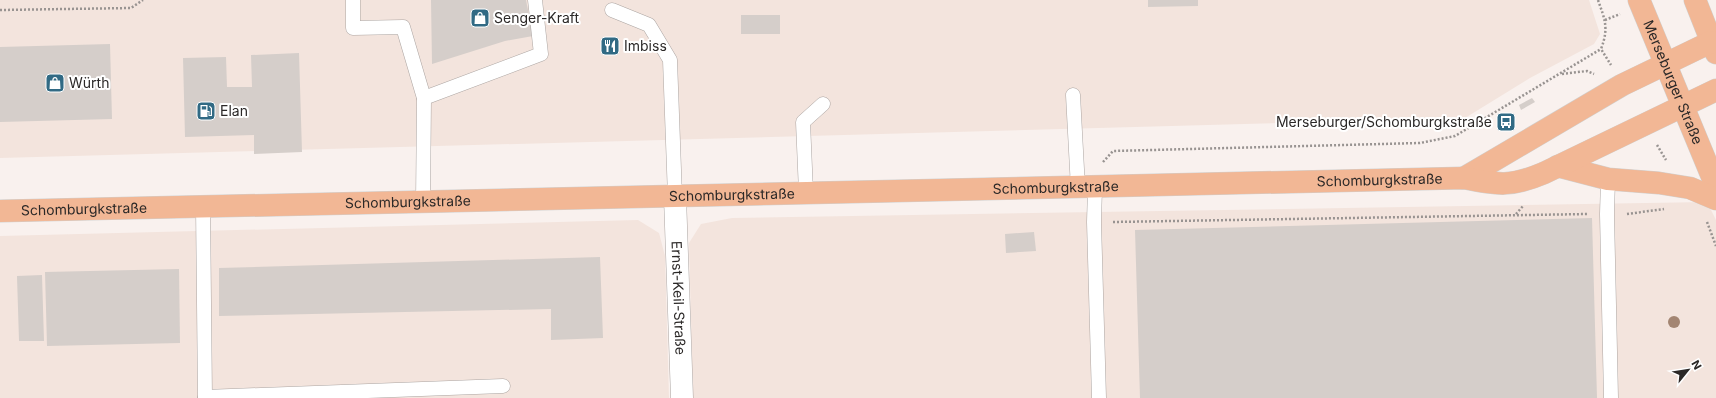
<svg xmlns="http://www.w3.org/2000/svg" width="1716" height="398" font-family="Inter,sans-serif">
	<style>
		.built { fill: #f3e4dd }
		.building { fill: #d5ceca }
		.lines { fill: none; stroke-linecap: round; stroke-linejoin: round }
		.service-casing { stroke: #aca5a2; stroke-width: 15 }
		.minor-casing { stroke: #aca5a2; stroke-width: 23 }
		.primary-casing { stroke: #d0d0cf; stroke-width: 23 }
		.path { stroke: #989391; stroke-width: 2.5; stroke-dasharray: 2 2; stroke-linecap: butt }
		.service { stroke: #fff; stroke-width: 14 }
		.minor { stroke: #fff; stroke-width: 22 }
		.primary { stroke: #f2b795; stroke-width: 22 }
		.tree { fill: #a38572 }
		.labels { text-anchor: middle; stroke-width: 4; stroke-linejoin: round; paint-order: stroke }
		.poi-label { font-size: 14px; fill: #2b2827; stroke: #fff; text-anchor: start }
		.street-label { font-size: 14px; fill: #2b2827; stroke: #fff }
	</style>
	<rect width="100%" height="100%" fill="#f9f1ee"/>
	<!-- built -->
	<g class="built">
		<path d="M0,0H1589L1600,34L1594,44L1530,78L1465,118L0,158Z"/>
		<path d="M1707,202L1716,220V398H693L689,243L701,224L732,218Z"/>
		<path d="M638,220L659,233L665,256L669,398H0V236Z"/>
	</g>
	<!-- building -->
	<g class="building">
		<path d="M431,0H526L533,36L505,41L432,64Z"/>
		<path d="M1148,0H1198V6L1148,7Z"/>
		<rect x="741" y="15" width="39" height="19"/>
		<path d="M110,44L112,119L0,122V47Z"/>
		<path d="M299,53L302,152L254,154V135L185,137L183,58L226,57L227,87H252L251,55Z"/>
		<path d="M1532,98L1535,102L1521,110L1519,105Z"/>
		<path d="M1592,218L1597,398H1140L1135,230Z"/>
		<path d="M1034,232L1036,251L1006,253L1005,234Z"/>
		<path d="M600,257L603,338L551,340V309L219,316V268Z"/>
		<path d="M179,269L180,343L47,346L45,272Z"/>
		<path d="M42,275L44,341H19L17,276Z"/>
	</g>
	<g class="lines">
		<defs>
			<g id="service">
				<path d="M353,0V28L403,27L424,98L423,202"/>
				<path d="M612,10L649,25L670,60L675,197"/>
				<path d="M1073,95L1078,188"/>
				<path d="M424,98L541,54L535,0"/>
				<path d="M1608,179L1607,214L1611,398"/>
				<path d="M1095,188L1094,222L1099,398"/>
				<path d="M806,192L803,122L823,104"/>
				<path d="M203,207L205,398"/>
				<path d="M205,397L503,386"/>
			</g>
			<g id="minor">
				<path id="s1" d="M675,197L682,398"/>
			</g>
			<g id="primary">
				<path id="s2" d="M1639,0L1716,186"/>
				<path d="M1695,0L1716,53"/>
				<path d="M1558,166L1608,179L1659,183L1690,188L1716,199"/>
				<path d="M1464,178L1622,85L1711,42"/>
				<path id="s3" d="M0,211C488,200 976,190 1464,178C1498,185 1511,187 1544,173L1716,90"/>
			</g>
		</defs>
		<!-- service casing -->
		<use href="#service" class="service-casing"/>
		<!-- minor casing -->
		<use href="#minor" class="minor-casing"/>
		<!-- primary casing -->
		<use href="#primary" class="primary-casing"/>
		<!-- path -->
		<g class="path">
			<path d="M1598,0C1605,20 1609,28 1601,49L1611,65"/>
			<path d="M0,10L131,8L143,0"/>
			<path d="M1605,20L1620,14"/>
			<path d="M1562,74L1587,71L1594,74"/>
			<path d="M1657,145L1666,160"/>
			<path d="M1103,162L1113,151L1420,143L1455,136L1601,49"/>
			<path d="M1516,214L1523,206"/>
			<path d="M1627,214L1664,209"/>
			<path d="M1113,222L1588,214"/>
			<path d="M1707,222L1716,246"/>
		</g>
		<!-- service -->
		<use href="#service" class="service"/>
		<!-- minor -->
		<use href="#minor" class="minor"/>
		<!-- primary -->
		<use href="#primary" class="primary"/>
	</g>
	<!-- trees -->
	<circle class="tree" cx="1674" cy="322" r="6"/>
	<!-- icons -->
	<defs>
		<symbol id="shop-square" viewBox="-11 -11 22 22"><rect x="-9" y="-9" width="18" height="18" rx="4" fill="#316a84" stroke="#fff"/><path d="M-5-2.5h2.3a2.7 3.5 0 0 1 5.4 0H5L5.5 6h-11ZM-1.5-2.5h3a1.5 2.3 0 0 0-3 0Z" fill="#fff"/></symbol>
		<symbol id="restaurant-square" viewBox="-11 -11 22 22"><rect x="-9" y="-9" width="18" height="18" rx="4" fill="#316a84" stroke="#fff"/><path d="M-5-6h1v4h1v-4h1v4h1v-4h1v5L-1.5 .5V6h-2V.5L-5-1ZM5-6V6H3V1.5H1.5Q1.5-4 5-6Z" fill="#fff"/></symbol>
		<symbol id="fuel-square" viewBox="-11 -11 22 22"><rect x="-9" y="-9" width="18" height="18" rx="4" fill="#316a84" stroke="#fff"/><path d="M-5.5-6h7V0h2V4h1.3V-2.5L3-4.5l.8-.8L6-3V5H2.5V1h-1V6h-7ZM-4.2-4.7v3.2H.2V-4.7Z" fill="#fff"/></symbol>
		<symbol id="bus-square" viewBox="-11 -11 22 22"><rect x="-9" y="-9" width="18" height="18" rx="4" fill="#316a84" stroke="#fff"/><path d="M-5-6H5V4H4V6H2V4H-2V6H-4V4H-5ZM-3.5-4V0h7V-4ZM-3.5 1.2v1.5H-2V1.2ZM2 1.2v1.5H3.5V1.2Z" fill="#fff"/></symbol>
	</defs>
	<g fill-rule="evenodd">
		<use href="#shop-square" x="469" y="7" width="22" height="22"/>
		<use href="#restaurant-square" x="599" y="35" width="22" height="22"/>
		<use href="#shop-square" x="44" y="72" width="22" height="22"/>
		<use href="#fuel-square" x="195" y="100" width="22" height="22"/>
		<use href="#bus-square" x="1495" y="111" width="22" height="22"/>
	</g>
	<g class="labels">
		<!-- poi labels -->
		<g class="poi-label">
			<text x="494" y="23">Senger-Kraft</text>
			<text x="624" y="51">Imbiss</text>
			<text x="69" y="88">Würth</text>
			<text x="220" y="116">Elan</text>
			<text x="1492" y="127" text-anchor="end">Merseburger/Schomburgkstraße</text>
		</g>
		<!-- street labels -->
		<g class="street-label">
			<text dy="5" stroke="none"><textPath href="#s2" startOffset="89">Merseburger Straße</textPath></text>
			<text dy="5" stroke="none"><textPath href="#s3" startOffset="1380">Schomburgkstraße</textPath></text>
			<text dy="5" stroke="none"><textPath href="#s3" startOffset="1056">Schomburgkstraße</textPath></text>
			<text dy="5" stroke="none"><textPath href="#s3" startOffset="732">Schomburgkstraße</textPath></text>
			<text dy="5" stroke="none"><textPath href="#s3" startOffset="408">Schomburgkstraße</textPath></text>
			<text dy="5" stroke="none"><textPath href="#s3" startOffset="84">Schomburgkstraße</textPath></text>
			<text dy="5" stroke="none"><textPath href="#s1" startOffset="101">Ernst-Keil-Straße</textPath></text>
		</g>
	</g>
	<!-- north arrow -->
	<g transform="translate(1688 370) rotate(60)" stroke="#ffffff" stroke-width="3" paint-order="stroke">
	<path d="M0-3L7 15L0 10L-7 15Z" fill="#2b2827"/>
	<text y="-6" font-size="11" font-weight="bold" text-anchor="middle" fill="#2b2827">N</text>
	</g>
</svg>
